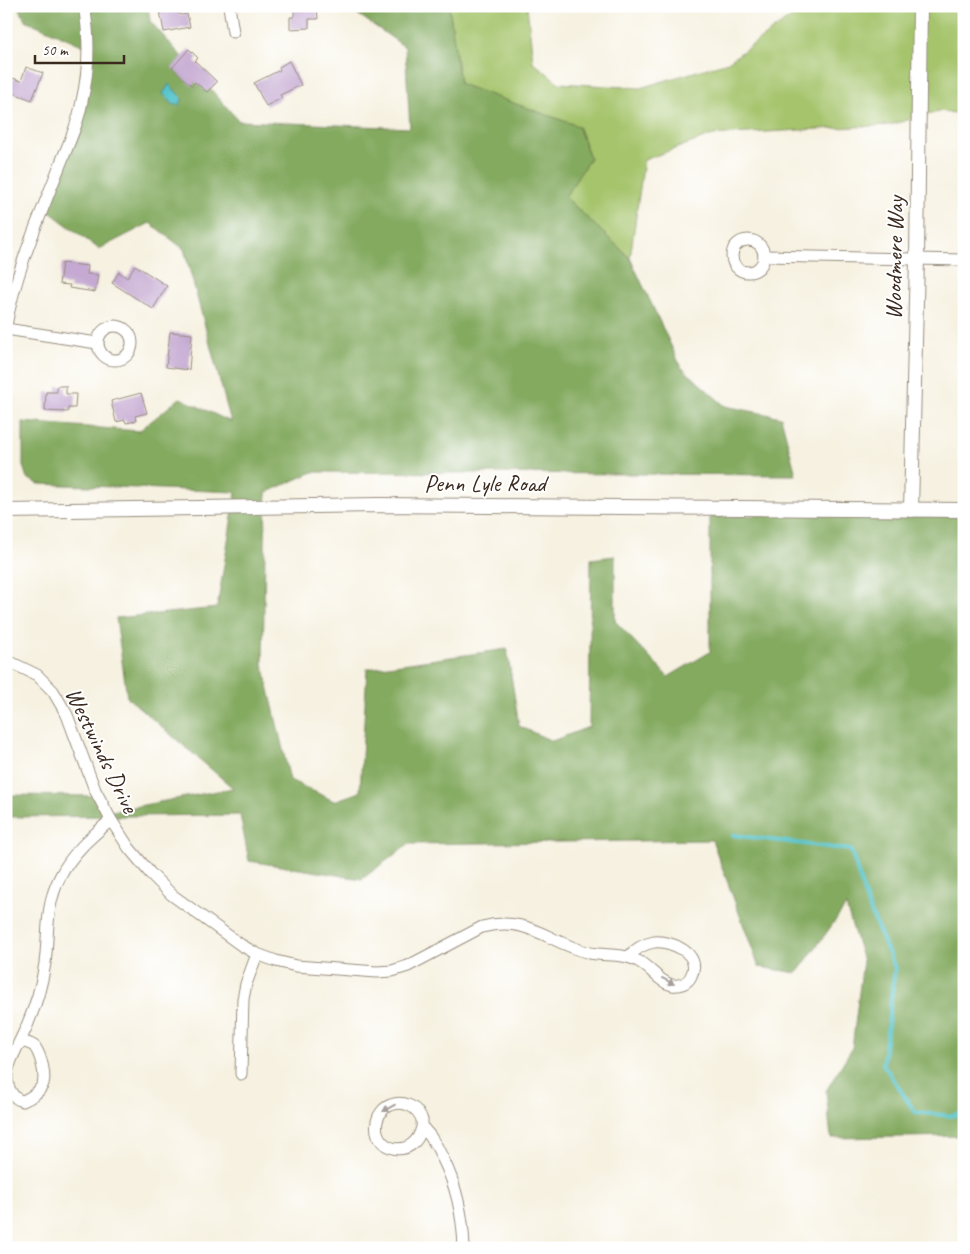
<svg xmlns="http://www.w3.org/2000/svg" width="970" height="1254" font-family="Caveat,sans-serif">
	<style>
		.green { fill: #a5c46c; stroke: #707745 }
		.forest { fill: #84aa60; stroke: #606a3f }
		.water { fill: #56c4cc; stroke: #487775 }
		.lines { fill: none; stroke-linecap: round; stroke-linejoin: round }
		.stream { stroke: #56c4cc; stroke-width: 4 }
		.building { fill: #c5a9d2 }
		.minor-casing { stroke: #988e7f; stroke-width: 13 }
		.tertiary-casing { stroke: #988e7f; stroke-width: 16 }
		.minor { stroke: #fff; stroke-width: 11 }
		.tertiary { stroke: #fff; stroke-width: 14 }
		.oneway { fill: #a79f9a }
		.labels { text-anchor: middle; stroke-width: 4; stroke-linejoin: round; paint-order: stroke }
		.street-label { font-size: 24px; fill: #3b2a1e; stroke: #fff }
	</style>
	<rect width="100%" height="100%" fill="#fff"/>
	<filter id="ink" filterUnits="userSpaceOnUse"><feTurbulence type="fractalNoise" baseFrequency=".02" numOctaves="2"/><feDisplacementMap in="SourceGraphic" scale="10" xChannelSelector="R" yChannelSelector="G"/><feConvolveMatrix kernelMatrix="1 2 1 2 8 2 1 2 1" color-interpolation-filters="sRGB"/></filter>
	<filter id="wash" filterUnits="userSpaceOnUse"><feTurbulence type="fractalNoise" baseFrequency=".0096" numOctaves="4" result="noise"/><feDisplacementMap in="SourceGraphic" scale="20" xChannelSelector="R" yChannelSelector="G"/><feGaussianBlur stdDeviation="1.12" result="paint"/><feColorMatrix in="noise" values="0 0 0 0 0 0 0 0 0 0 0 0 0 0 0 0 0 1.4 0 .05"/><feComposite in="paint" operator="in"/></filter>
	<g filter="url(#wash)">
		<rect width="100%" height="100%" fill="#f6f1e0"/>
		<!-- green -->
		<path class="green" d="M449,6H527L533,62L559,83L640,88L728,62L807,6H964V114L939,111L890,125L713,135L644,160L630,258L565,197L590,158L578,126L460,85Z"/>
		<!-- forest -->
		<path class="forest" d="M18,6H148L150,21L239,121L410,128L405,47L346,6H449L460,84L578,126L590,158L565,197L630,258L681,367L725,406L781,417L796,475L313,472L266,493L263,664L290,780L334,801L360,792L367,669L507,649L519,726L552,741L589,727L591,559L615,556V621L668,677L710,652V517L964,507V1136L831,1138L826,1091L852,1048L863,961L846,906L797,973L759,967L712,840L409,844L362,879L249,861L240,815L6,817V795L99,796L107,812L233,788L127,697L116,618L217,608L236,492L39,484L27,478L23,466V422L139,431L180,398L231,422L184,249L150,223L99,249L43,207L77,122L91,49L25,20Z"/>
		<!-- water -->
		<path class="water" d="M169,84L182,98V100L179,105H174L163,94Z"/>
		<g class="lines">
			<!-- stream -->
			<path class="stream" d="M733,835L851,850L867,903L895,968L883,1064L915,1112L951,1116L964,1112"/>
		</g>
		<g id="blocks">
			<!-- building -->
			<g class="building">
				<path d="M159,6H178L180,15L187,14L190,27L164,32Z"/>
				<path d="M298,6H317L318,19H309V28L290,29V17H294V8H298Z"/>
				<path d="M189,49L198,58L195,61L217,82L207,92L195,82L192,86L172,68Z"/>
				<path d="M289,61L301,85L280,95L282,98L266,106L254,83L280,70L279,67Z"/>
				<path d="M26,67L43,73L32,100L8,91L13,78L21,81Z"/>
				<path d="M62,263L88,266L87,274L98,275L95,292L69,288L70,285L59,284Z"/>
				<path d="M135,265L167,286L153,309L112,283L119,272L127,278Z"/>
				<path d="M170,332L192,334L189,370L166,367Z"/>
				<path d="M57,386H66V394H76L75,408H68V412L45,411L46,392H57Z"/>
				<path d="M141,393L147,413L135,416L136,421L126,423L125,420L116,422L111,401Z"/>
			</g>
		</g>
	</g>
	<g filter="url(#ink)">
		<use href="#blocks" fill-opacity="0" stroke="#988e7f" stroke-width="1"/>
		<g class="lines">
			<defs>
				<g id="minor">
					<path d="M229,6L233,32"/>
					<circle cx="748" cy="256" r="16"/>
					<path d="M764,256L964,260"/>
					<path d="M6,325C16,271 38,221 58,170C67,147 78,125 82,101C89,70 90,38 84,6"/>
					<circle cx="115" cy="343" r="17"/>
					<path d="M6,329L97,343"/>
					<path d="M6,660L37,675L53,691L67,715L95,790L111,820L129,848L150,873L172,895L241,945L257,954L276,961L296,966L377,972L392,971L408,966L482,927C529,915 548,943 590,953C606,956 623,953 638,961C650,967 659,982 672,985C680,986 688,983 691,976C703,954 671,940 654,942C644,944 635,949 628,957"/>
					<path d="M24,1042C28,1043 32,1044 35,1047C41,1056 47,1077 42,1086C38,1093 30,1098 23,1101C17,1100 14,1097 11,1092C1,1076 12,1058 19,1043Z"/>
					<path d="M19,1043C32,1017 41,992 45,963C49,932 45,906 60,877C72,853 91,837 111,820"/>
					<path d="M241,1074L243,999L246,984L257,954"/>
					<path d="M422,1127C414,1162 371,1151 377,1121C379,1114 384,1107 391,1105C404,1100 418,1107 422,1120C422,1121 422,1126 423,1127C424,1130 428,1133 430,1136C435,1143 440,1152 443,1159C457,1187 463,1217 464,1248"/>
				</g>
				<g id="tertiary">
					<path d="M911,510L917,259L920,6"/>
					<path d="M6,511L379,505L964,510"/>
				</g>
			</defs>
			<!-- minor casing -->
			<use href="#minor" class="minor-casing"/>
			<!-- tertiary casing -->
			<use href="#tertiary" class="tertiary-casing"/>
			<!-- minor -->
			<use href="#minor" class="minor"/>
			<!-- tertiary -->
			<use href="#tertiary" class="tertiary"/>
		</g>
		<!-- one-way arrows -->
		<defs><path id="oneway-solid" d="M-6-.8H1V-3.2L6.5 0L1 3.2V.8H-6Z" transform="scale(1.25)"/></defs>
		<g class="oneway">
			<use href="#oneway-solid" transform="translate(668 981) rotate(27)"/>
			<use href="#oneway-solid" transform="translate(389 1108) rotate(151)"/>
		</g>
	</g>
	<g class="labels">
		<!-- street labels -->
		<g class="street-label">
			<text transform="translate(894 258) rotate(-89)" y="8">Woodmere Way</text>
			<text x="485" y="491">Penn Lyle Road</text>
			<text transform="translate(102 750) rotate(64)" y="8">Westwinds Drive</text>
		</g>
	</g>
	<!-- margin -->
	<rect width="970" height="1254" fill="none" stroke="#fff" stroke-width="25"/>
	<!-- scale -->
	<path d="M35 55v8h89v-8" fill="none" stroke="#3b2a1e" stroke-width="2.5"/>
	<text x="42" y="55" font-size="15" fill="#3b2a1e" stroke="#ffffff" stroke-width="4" paint-order="stroke">50 m</text>
</svg>
